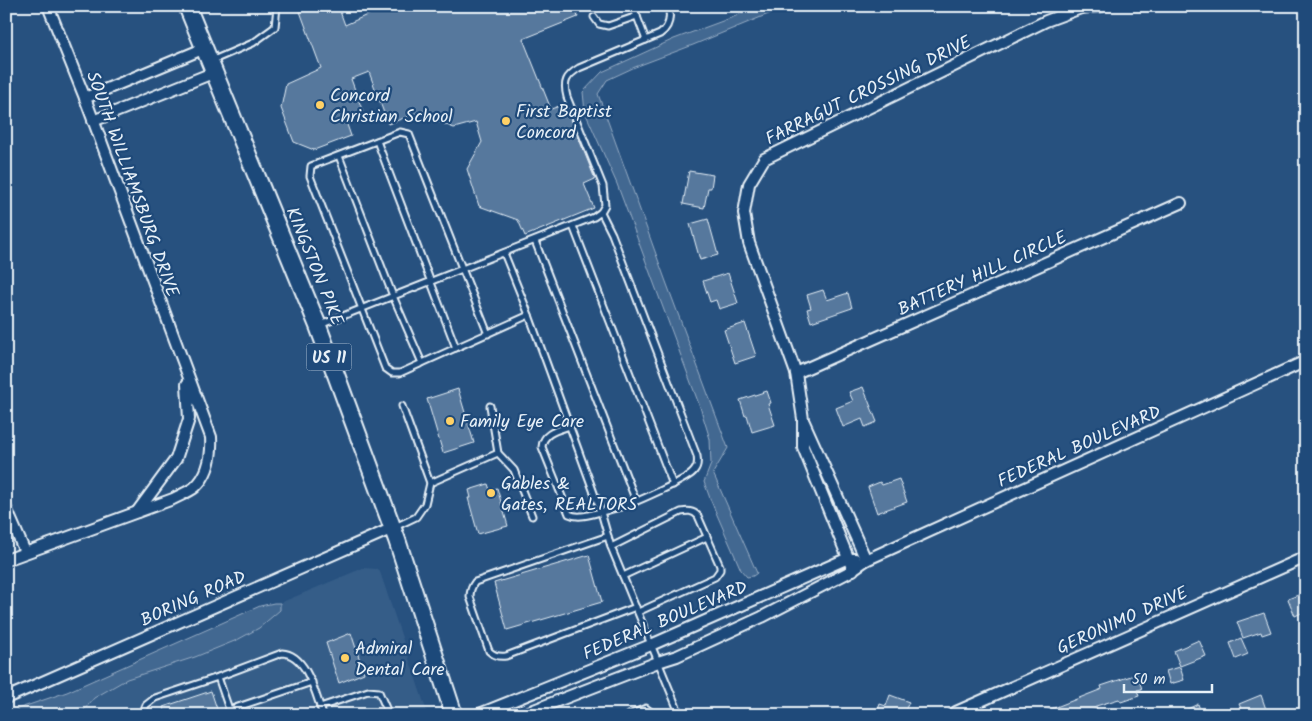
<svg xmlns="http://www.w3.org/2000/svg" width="1312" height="721" font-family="Kalam,sans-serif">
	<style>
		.built { fill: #355d88 }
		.green { fill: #436891; stroke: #96acc4 }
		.building { fill: #57789d; stroke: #e8f1f8 }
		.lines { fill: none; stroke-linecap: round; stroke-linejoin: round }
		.service-casing { stroke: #e8f1f8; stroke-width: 9 }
		.minor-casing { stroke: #e8f1f8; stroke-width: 14 }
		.primary-casing { stroke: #e8f1f8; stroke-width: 20 }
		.service { stroke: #1f4a7a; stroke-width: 5 }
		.minor { stroke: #1f4a7a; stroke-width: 10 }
		.primary { stroke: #1f4a7a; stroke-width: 16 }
		.poi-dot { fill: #ffd166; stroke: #1f4a7a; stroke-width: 2 }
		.labels { text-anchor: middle; stroke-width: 4.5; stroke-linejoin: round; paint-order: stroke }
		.shield { fill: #1f4a7a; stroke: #acbfd2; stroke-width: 1 }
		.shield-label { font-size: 16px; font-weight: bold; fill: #e8f1f8 }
		.street-label { font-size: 18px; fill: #e8f1f8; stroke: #1f4a7a }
		.poi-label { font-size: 18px; fill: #e8f1f8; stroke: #1f4a7a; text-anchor: start }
	</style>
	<rect width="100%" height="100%" fill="#27517f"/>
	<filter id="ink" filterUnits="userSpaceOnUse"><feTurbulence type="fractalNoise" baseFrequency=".02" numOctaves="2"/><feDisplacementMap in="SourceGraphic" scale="10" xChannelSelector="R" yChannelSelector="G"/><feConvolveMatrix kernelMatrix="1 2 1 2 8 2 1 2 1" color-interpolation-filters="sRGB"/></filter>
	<g filter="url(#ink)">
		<!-- built -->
		<path class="built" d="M363,568L378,569L380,572L428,715H80L94,698L127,679L195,657L237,640L259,628L280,610V603Z"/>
		<!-- green -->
		<g class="green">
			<path d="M754,6H788L693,45L635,67L607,80L598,94L665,279L728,448L713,473L757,573L753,576L747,577L741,570L711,501L704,482L711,464L710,439L700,407L617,184L585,112L583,92L602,72L674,39L736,16Z"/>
			<path d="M274,603H280V610L259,628L237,640L195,657L127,679L94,698L80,715H19L17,709L67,692L260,606Z"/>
		</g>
		<!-- building -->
		<g class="building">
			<path d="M298,6H338L345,25L387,6H574L578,17L523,39L551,109L565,104L595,179L584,184L594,208L525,236L518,220L479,206L467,169L482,142L476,122L454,128L437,121L428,109L388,124L369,72L351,79L363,112L345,119L351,136L314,150L294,142L281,108L286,84L321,68Z"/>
			<path d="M689,171L713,175L711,188H708L704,208L683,204Z"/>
			<path d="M708,219L718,255L700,260L690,224Z"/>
			<path d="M728,273L738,303L719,309L716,300L710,302L703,281Z"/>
			<path d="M823,290L827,300L848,293L852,308L811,322L807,309L811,308L807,295Z"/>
			<path d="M745,323L756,356L735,363L724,330Z"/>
			<path d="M863,387L877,422L865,427L862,419L843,427L836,408L853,401L849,392Z"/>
			<path d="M458,389L474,443L443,453L427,399Z"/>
			<path d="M767,391L771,403L768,404L775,425L752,432L747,415L745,416L740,400Z"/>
			<path d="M899,479L907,502L877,513L868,487L880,482L882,485Z"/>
			<path d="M488,484L490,490L497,488L508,526L478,534L468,498H471L469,490Z"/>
			<path d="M589,555L602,602L507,630L494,583Z"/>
			<path d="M1306,592V611L1295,616L1288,599Z"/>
			<path d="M1264,613L1271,632L1262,635L1261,632L1243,638L1237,622Z"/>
			<path d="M351,633L364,673L339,683L326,643Z"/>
			<path d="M1241,638L1248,654L1236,659L1230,643Z"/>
			<path d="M1199,640L1206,656L1180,666L1174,651Z"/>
			<path d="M1180,667L1184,680L1170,684L1166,671Z"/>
			<path d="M1137,674L1142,689L1137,690L1139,696L1121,702L1119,699L1096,706L1097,709L1082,715H1036L1102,689L1101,686Z"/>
			<path d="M211,691L219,715H166L163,707Z"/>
			<path d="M890,695L909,702L904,713L907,715H876L880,704L886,706Z"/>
			<path d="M1261,695L1268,715H1244L1239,704Z"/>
			<path d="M1198,704L1202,715H1175Z"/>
		</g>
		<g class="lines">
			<defs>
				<g id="service">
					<path d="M633,6L646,40"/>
					<path d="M594,17L599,24L608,26L637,16"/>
					<path d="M211,61L253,43L275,27L277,6"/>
					<path d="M377,141L456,348"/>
					<path d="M339,156L393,296L422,363"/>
					<path d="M573,226L673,485"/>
					<path d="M535,241L636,501"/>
					<path d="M529,315L601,512C609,510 617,508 624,506C636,502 689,479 694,471C698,467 698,462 697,456L612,234L601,212"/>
					<path d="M320,325L594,217L601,212L605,205L603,186L567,97C563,82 566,76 579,68L660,34C670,27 671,17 668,6"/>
					<path d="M488,334L409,134L400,132L311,166L310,176L385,368L392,373H400L529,315L504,253"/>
					<path d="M490,406L498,453L514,470L532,516"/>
					<path d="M570,426C559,430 543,432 542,447L569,514C579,519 591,514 601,512L611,547L680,715"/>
					<path d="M430,483L498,453"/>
					<path d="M395,527L416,517L425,504L430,483L402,406"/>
					<path d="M608,536L475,582C471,587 470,591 470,597L489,651C494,656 499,657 506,656L636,607"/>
					<path d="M611,547L681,512C687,511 693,510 698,516L720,566V570L715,577L638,612"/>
					<path d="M623,576L707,537"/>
					<path d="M218,677L231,715"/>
					<path d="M320,707L368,691L379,692L389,715"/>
					<path d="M229,710L312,682"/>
					<path d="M142,715L146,705L155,698L218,677L282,653C307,654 316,696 323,715"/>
					<path d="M629,715L646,708L651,712L652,715"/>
				</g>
				<g id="minor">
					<path d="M85,98L205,48"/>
					<path d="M93,121L215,72"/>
					<path d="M796,373L1181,203"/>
					<path d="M804,422L866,560"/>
					<path d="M6,508L25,552"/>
					<path d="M137,512L176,459L189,419L187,384"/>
					<path d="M6,560L173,499C180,495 189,492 195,487C209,474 212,455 211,437L85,98L48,6"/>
					<path d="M853,570L803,447V419L796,373L749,243L744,213L749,184L764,159L1046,21L1081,8L1102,6"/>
					<path d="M6,698L393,528"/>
					<path d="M477,715L651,645L846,559H855"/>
					<path d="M521,715L658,662L677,656L762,617L849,572L866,560L1306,361"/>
					<path d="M953,715L956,712L1306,557"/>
				</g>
				<path id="primary" d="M187,6L318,326L397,540L454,715"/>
			</defs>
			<!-- service casing -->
			<use href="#service" class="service-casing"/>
			<!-- minor casing -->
			<use href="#minor" class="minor-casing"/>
			<!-- primary casing -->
			<use href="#primary" class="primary-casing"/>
			<!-- service -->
			<use href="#service" class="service"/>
			<!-- minor -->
			<use href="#minor" class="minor"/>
			<!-- primary -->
			<use href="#primary" class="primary"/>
		</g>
	</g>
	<!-- markers -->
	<g class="poi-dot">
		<circle cx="320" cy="105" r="5"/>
		<circle cx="506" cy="121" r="5"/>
		<circle cx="450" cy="421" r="5"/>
		<circle cx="491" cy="493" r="5"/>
		<circle cx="345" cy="658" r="5"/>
	</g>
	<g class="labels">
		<!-- shield labels -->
		<rect class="shield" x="306.5" y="343.5" width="45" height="27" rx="4"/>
		<g class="shield-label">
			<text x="329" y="363">US 11</text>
		</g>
		<!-- street labels -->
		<g class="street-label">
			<text transform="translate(868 90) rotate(-26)" y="6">FARRAGUT CROSSING DRIVE</text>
			<text transform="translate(133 184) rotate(70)" y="6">SOUTH WILLIAMSBURG DRIVE</text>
			<text transform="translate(315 266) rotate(68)" y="6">KINGSTON PIKE</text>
			<text transform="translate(982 273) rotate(-24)" y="6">BATTERY HILL CIRCLE</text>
			<text transform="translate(1079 446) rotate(-24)" y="6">FEDERAL BOULEVARD</text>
			<text transform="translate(193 598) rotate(-24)" y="6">BORING ROAD</text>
			<text transform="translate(665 620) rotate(-23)" y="6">FEDERAL BOULEVARD</text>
			<text transform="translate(1122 620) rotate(-24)" y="6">GERONIMO DRIVE</text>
		</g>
		<!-- poi labels -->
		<g class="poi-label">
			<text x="330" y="101">Concord<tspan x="330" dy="21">Christian School</tspan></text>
			<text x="516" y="117">First Baptist<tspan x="516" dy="21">Concord</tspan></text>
			<text x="460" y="427">Family Eye Care</text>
			<text x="501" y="489">Gables &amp;<tspan x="501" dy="21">Gates, REALTORS</tspan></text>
			<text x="355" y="654">Admiral<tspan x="355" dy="21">Dental Care</tspan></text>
		</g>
	</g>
	<!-- margin -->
	<rect width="1312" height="721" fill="none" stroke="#1f4a7a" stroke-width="25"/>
	<rect x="12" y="12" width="1287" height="696" fill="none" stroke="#e8f1f8" stroke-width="2" filter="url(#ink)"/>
	<!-- scale -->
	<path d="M1124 684v8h88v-8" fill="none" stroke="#e8f1f8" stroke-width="2.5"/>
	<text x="1132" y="684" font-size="15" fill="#e8f1f8" stroke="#1f4a7a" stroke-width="4" paint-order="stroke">50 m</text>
</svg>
